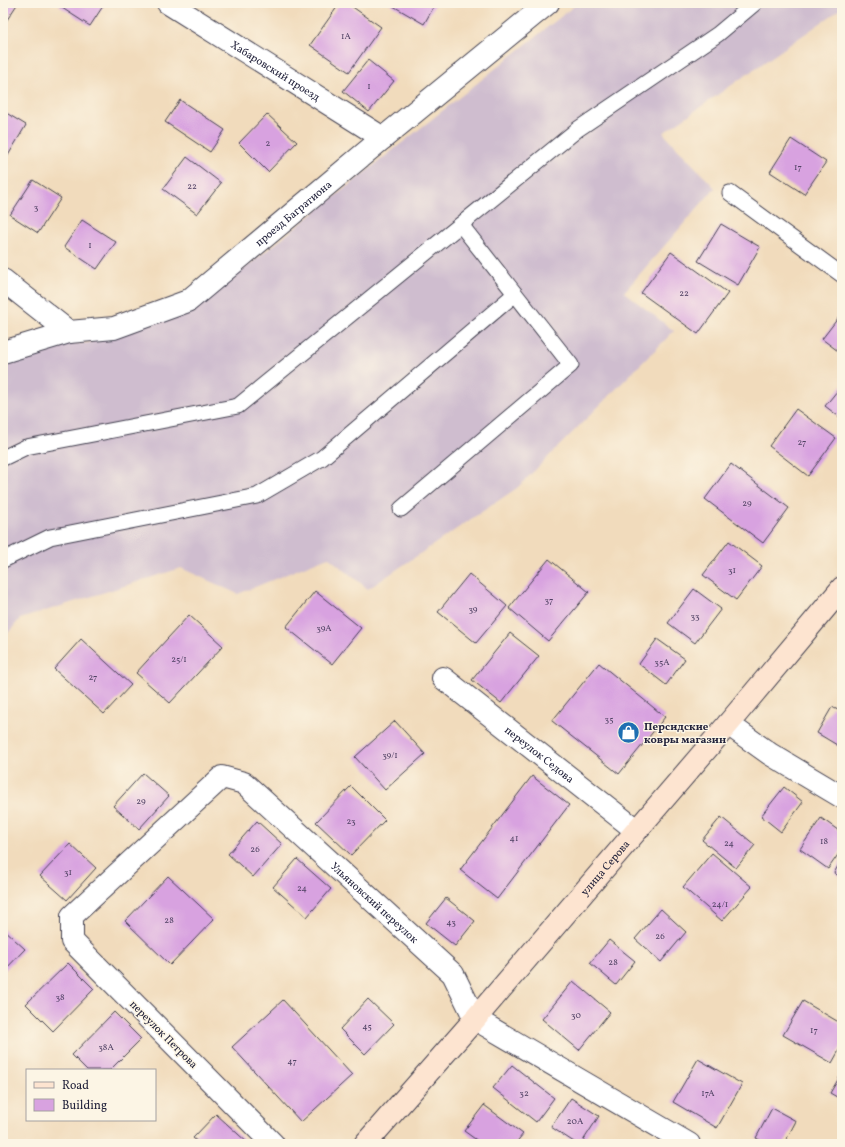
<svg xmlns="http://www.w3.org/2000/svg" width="845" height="1147" font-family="Vollkorn,serif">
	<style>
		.industrial { fill: #cfbdcf }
		.building { fill: #d8a2e0 }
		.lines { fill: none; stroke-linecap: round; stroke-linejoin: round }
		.lane-casing { stroke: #413e4e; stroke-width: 17 }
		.street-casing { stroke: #413e4e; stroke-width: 24 }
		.secondary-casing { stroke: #413e4e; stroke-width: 24 }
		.lane { stroke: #fff; stroke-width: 15 }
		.street { stroke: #fff; stroke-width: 22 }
		.secondary { stroke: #fde4d0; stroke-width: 22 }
		.labels { text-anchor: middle; stroke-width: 3; stroke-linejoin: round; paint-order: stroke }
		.number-label { font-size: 9px; fill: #504264 }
		.street-label { font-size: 11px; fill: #22223b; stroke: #fcf5e5 }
		.poi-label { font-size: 11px; font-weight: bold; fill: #22223b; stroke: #fcf5e5; text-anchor: start }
	</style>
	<rect width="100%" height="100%" fill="#fcf5e5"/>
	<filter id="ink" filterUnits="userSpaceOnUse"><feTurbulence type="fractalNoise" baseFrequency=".025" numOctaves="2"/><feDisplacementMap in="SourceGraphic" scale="8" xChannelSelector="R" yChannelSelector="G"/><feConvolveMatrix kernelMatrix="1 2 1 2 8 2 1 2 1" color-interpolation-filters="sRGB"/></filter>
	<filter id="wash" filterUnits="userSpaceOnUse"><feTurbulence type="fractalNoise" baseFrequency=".012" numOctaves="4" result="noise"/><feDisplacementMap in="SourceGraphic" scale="16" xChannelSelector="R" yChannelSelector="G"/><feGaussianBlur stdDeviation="0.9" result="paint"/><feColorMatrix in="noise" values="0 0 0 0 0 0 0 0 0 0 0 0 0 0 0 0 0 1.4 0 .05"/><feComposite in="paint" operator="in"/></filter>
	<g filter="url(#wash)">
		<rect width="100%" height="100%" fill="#f1dbbc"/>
		<!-- industrial -->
		<path class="industrial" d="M578,3H842V8L663,133L715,188L624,292L674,331L517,488L368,589L328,557L238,594L181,568L20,619L3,639V358L40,344L88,343L206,299Z"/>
		<g id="blocks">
			<!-- building -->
			<g class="building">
				<path d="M3,3H18L3,26Z"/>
				<path d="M61,3H105L90,26L59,6Z"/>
				<path d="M340,3H347L381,27L349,72L310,45Z"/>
				<path d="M388,3H436L424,24Z"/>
				<path d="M368,60L394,81L369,112L343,91Z"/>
				<path d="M180,100L225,130L210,152L165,122Z"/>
				<path d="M3,111L26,125L3,164Z"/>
				<path d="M267,114L297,142L268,172L239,143Z"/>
				<path d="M791,139L826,162L804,194L770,172Z"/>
				<path d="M187,157L221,183L197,214L163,189Z"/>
				<path d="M33,180L61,198L38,233L10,215Z"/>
				<path d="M82,220L116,242L97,269L64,247Z"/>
				<path d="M721,224L760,247L738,285L698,261Z"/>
				<path d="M671,252L728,293L698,334L641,293Z"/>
				<path d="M842,313V354L822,339Z"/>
				<path d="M842,385V419L825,406Z"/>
				<path d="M796,409L836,438L808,476L769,446Z"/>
				<path d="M731,464L789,508L763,543L705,499Z"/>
				<path d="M729,541L762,566L736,600L703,575Z"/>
				<path d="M549,559L589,592L548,641L509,608Z"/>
				<path d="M469,574L507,606L476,643L438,612Z"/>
				<path d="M694,589L721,609L695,643L668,623Z"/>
				<path d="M315,591L361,628L332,664L286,627Z"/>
				<path d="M189,615L223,646L170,703L136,673Z"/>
				<path d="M510,633L539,656L501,703L472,680Z"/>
				<path d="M81,639L131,685L104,714L54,669Z"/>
				<path d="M657,639L685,659L666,685L639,664Z"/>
				<path d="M599,663L665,717L619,774L552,721Z"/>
				<path d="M832,707L842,712V748L817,733Z"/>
				<path d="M395,721L425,754L385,790L355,757Z"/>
				<path d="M143,773L169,796L139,829L113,806Z"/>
				<path d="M532,776L569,805L497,899L460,870Z"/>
				<path d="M351,786L385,820L351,855L316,822Z"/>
				<path d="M784,787L803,802L781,832L761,816Z"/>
				<path d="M721,817L755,845L736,868L702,840Z"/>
				<path d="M821,818L842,833V849L828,869L800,849Z"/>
				<path d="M257,821L282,844L253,877L228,854Z"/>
				<path d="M70,844L96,868L67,900L40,876Z"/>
				<path d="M712,853L752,887L722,921L683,887Z"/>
				<path d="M297,859L331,889L307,917L273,887Z"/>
				<path d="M842,859V878L834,873Z"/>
				<path d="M168,876L214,919L170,965L125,921Z"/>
				<path d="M446,898L475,921L455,946L426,923Z"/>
				<path d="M661,909L686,932L661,962L635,939Z"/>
				<path d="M3,929L25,949L3,972Z"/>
				<path d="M609,940L635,961L616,985L590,963Z"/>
				<path d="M68,963L94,989L53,1031L26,1004Z"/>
				<path d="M573,981L610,1012L579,1050L542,1019Z"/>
				<path d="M368,999L394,1024L365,1054L340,1029Z"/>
				<path d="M283,1000L352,1075L301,1122L232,1047Z"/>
				<path d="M803,1001L842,1024V1045L832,1063L783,1035Z"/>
				<path d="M114,1012L141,1039L110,1070H87L72,1055Z"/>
				<path d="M698,1059L742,1084L717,1128L673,1102Z"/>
				<path d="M512,1065L554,1098L536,1122L493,1088Z"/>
				<path d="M842,1073V1100L830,1093Z"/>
				<path d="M571,1098L599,1116L581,1144H577L551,1127Z"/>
				<path d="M484,1105L523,1134L515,1144H482L464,1131Z"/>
				<path d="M772,1108L796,1121L784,1144H767L756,1138Z"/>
				<path d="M216,1114L249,1144H200L193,1138Z"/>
			</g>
		</g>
	</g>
	<g filter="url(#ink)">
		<use href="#blocks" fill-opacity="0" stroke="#413e4e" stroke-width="1"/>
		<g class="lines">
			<defs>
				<g id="lane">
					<path d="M730,193L842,275"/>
					<path d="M3,458L26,447L238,406L578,129L718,34L755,3"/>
					<path d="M401,509L571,365L461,225"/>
					<path d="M3,560L50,537L257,496L322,458L515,294"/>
				</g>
				<g id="street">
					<path id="s1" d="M168,3L383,138"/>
					<path d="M3,280L69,332"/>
					<path id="s2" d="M3,352L69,332L114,328L188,301L383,138L548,3"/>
					<path id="s3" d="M443,678L636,830"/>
					<path d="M728,724L770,754L842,797"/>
					<path id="s4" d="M273,1144L72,941V916L222,777L244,783L453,974L475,1019L689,1144"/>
				</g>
				<g id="secondary">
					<path id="s5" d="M365,1144L475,1019L728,724L842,588"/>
				</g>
			</defs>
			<!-- lane casing -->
			<use href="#lane" class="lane-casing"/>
			<!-- street casing -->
			<use href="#street" class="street-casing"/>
			<!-- secondary casing -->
			<use href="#secondary" class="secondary-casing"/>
			<!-- lane -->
			<use href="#lane" class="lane"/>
			<!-- street -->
			<use href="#street" class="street"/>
			<!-- secondary -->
			<use href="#secondary" class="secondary"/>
		</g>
	</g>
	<!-- icons -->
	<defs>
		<symbol id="shop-disc" viewBox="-11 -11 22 22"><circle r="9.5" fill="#1f6fb2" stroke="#fcf5e5"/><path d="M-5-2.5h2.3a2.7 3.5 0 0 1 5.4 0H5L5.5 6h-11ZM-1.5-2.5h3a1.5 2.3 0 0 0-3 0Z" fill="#fff"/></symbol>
	</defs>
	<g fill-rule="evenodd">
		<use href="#shop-disc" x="616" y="720" width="25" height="25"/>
	</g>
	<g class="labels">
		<!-- number labels -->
		<g class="number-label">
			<text x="346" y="39">1А</text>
			<text x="369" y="89">1</text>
			<text x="268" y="146">2</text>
			<text x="798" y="170">17</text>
			<text x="192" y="189">22</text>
			<text x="36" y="210">3</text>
			<text x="90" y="248">1</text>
			<text x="684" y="296">22</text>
			<text x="802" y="445">27</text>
			<text x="747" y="506">29</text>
			<text x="732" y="573">31</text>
			<text x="549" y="603">37</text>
			<text x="473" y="612">39</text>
			<text x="695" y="619">33</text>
			<text x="324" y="631">39А</text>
			<text x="179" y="662">25/1</text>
			<text x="662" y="665">35А</text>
			<text x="93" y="680">27</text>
			<text x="609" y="722">35</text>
			<text x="390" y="758">39/1</text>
			<text x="141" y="804">29</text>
			<text x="351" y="824">23</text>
			<text x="514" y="841">41</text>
			<text x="824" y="844">18</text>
			<text x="729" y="846">24</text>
			<text x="255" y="852">26</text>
			<text x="68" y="875">31</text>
			<text x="302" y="891">24</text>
			<text x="720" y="907">24/1</text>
			<text x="169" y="923">28</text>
			<text x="451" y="925">43</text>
			<text x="660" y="939">26</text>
			<text x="613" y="965">28</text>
			<text x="60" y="1000">38</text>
			<text x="576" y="1018">30</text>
			<text x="367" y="1029">45</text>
			<text x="814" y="1033">17</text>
			<text x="106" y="1050">38А</text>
			<text x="292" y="1064">47</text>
			<text x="524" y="1096">32</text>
			<text x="708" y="1096">17А</text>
			<text x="575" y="1124">20А</text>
		</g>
		<!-- street labels -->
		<g class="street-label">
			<text dy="4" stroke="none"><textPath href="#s1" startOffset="127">Хабаровский проезд</textPath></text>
			<text dy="4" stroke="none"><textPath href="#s2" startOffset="330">проезд Багратиона</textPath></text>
			<text dy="4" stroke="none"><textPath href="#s3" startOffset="123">переулок Седова</textPath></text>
			<text dy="4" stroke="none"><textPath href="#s5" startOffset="366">улица Серова</textPath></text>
			<text dy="4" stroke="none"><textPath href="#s4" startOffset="715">Ульяновский переулок</textPath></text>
			<text transform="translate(164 1034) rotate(45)" y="4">переулок Петрова</text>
		</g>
		<!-- poi labels -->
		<g class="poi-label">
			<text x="644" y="730">Персидские<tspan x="644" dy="13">ковры магазин</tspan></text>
		</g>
	</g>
	<!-- margin -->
	<rect width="845" height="1147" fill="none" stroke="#fcf5e5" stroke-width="16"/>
	<!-- legend -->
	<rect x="26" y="1069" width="130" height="52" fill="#fcf5e5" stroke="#a5a1a1"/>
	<rect x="34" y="1082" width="20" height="6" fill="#fde4d0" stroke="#a5a1a1"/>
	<text x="62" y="1089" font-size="12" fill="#22223b">Road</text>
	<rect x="34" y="1099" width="20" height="12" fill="#d8a2e0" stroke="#a5a1a1"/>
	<text x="62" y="1109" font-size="12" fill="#22223b">Building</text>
</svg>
